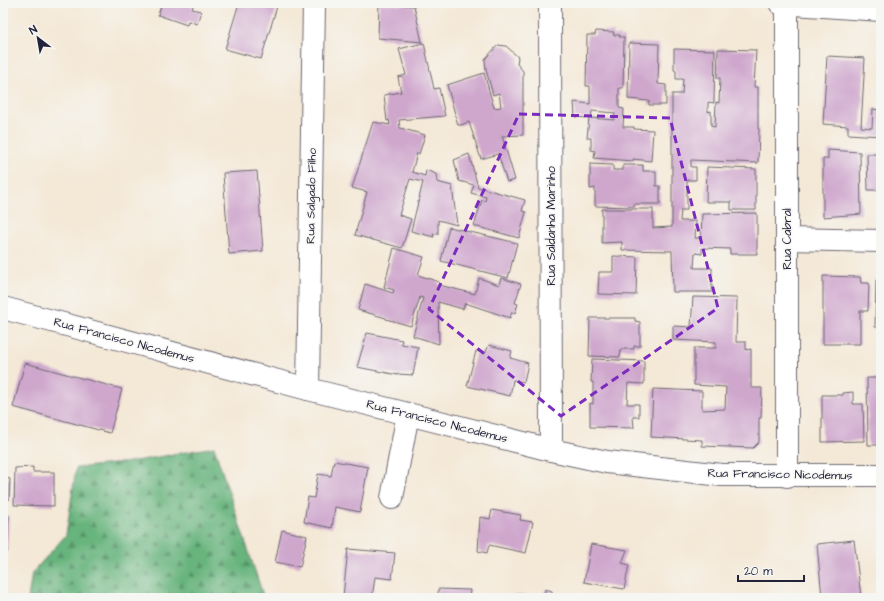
<svg xmlns="http://www.w3.org/2000/svg" width="884" height="601" font-family="'Architects Daughter',sans-serif">
	<style>
		.forest { fill: url(#forest-firs); stroke: #456b5c }
		.building { fill: #cfa7cd; fill-rule: evenodd }
		.lines { fill: none; stroke-linecap: round; stroke-linejoin: round }
		.minor-casing { stroke: #6c6771; stroke-width: 24 }
		.minor { stroke: #fff; stroke-width: 22 }
		.marked { fill: none; stroke: #7b2cbf; stroke-width: 3; stroke-dasharray: 8 5; stroke-linejoin: round }
		.labels { text-anchor: middle; stroke-width: 3; stroke-linejoin: round; paint-order: stroke }
		.street-label { font-size: 12px; fill: #22223b; stroke: #f6f6f2 }
	</style>
	<defs>
		<pattern id="forest-firs" width="22" height="20" patternUnits="userSpaceOnUse"><rect width="22" height="20" fill="#68b47d"/><path d="M5 1l3.5 6h-7zM16 11l3.5 6h-7z" fill="#559268"/></pattern>
	</defs>
	<rect width="100%" height="100%" fill="#f6f6f2"/>
	<filter id="ink" filterUnits="userSpaceOnUse"><feTurbulence type="fractalNoise" baseFrequency=".025" numOctaves="2"/><feDisplacementMap in="SourceGraphic" scale="8" xChannelSelector="R" yChannelSelector="G"/><feConvolveMatrix kernelMatrix="1 2 1 2 8 2 1 2 1" color-interpolation-filters="sRGB"/></filter>
	<filter id="wash" filterUnits="userSpaceOnUse"><feTurbulence type="fractalNoise" baseFrequency=".012" numOctaves="4" result="noise"/><feDisplacementMap in="SourceGraphic" scale="16" xChannelSelector="R" yChannelSelector="G"/><feGaussianBlur stdDeviation="0.9" result="paint"/><feColorMatrix in="noise" values="0 0 0 0 0 0 0 0 0 0 0 0 0 0 0 0 0 1.4 0 .05"/><feComposite in="paint" operator="in"/></filter>
	<g filter="url(#wash)">
		<rect width="100%" height="100%" fill="#f4e8d6"/>
		<!-- forest -->
		<path class="forest" d="M214,447L264,598H129L120,596L117,598H28L32,573L66,535L76,468L130,462Z"/>
		<g id="blocks">
			<!-- building -->
			<g class="building">
				<path d="M162,3H194L192,9L201,11L197,24L188,21L187,25L158,15Z"/>
				<path d="M239,3H278L261,59L225,49Z"/>
				<path d="M379,3L414,6L422,42L378,38Z"/>
				<path d="M596,31L614,32L613,35H620L619,37H624L623,88H619V108L624,109L623,127H634V129L653,130L651,161L633,159V161L594,158L595,151L591,150V138H587L589,118L575,117L574,102L590,104V86H586L587,35H595ZM592,111L615,113L614,120L591,118Z"/>
				<path d="M424,43L434,89L439,88L445,116L399,120L400,128L425,135L419,154L417,153L412,172L425,176L426,170L436,174L437,182L452,186L457,225L438,220V234H433L434,237L411,231L423,182L410,179L399,215L411,219L402,248L355,235L367,192L352,188L373,122L390,125L389,120L387,121L384,95L401,92L398,77L406,75L399,49Z"/>
				<path d="M629,43L659,44L658,84L666,85V105H649V101L628,99Z"/>
				<path d="M498,45L506,46L518,57L517,64L523,71V135L502,136L515,180L507,182L498,154L481,159L469,122L461,125H458L447,85L484,73L494,108L501,107L499,93L493,95L486,70L485,59Z"/>
				<path d="M674,49L715,50L714,103L708,102V112L711,111V126L715,127L716,102L719,103L720,78H717L718,49L756,50L754,87H758V129H759L758,163L691,160V167H696V180H687V210H681L680,221H696L695,238H701L702,214L757,213V254H730V249L702,248V254L695,253L694,268H712V292H673L672,251L622,250V242L602,243V209H653V228L672,227V94H682L683,79H676V71L674,70Z"/>
				<path d="M827,56L865,58L861,127L872,128L873,109L881,110V136L848,134V126L823,124Z"/>
				<path d="M828,150L860,152L861,214L823,217V159H828Z"/>
				<path d="M469,154L478,187L525,200L522,211L526,212L519,238L474,226L482,200L485,201L486,197L471,193L474,185L459,181L454,160Z"/>
				<path d="M867,154H881V190H868Z"/>
				<path d="M590,164L613,165V170H623V165H643V171H656V186H660V204H634V207L595,206V188L590,189Z"/>
				<path d="M707,167L756,169V210H731V202H706Z"/>
				<path d="M257,171L263,251L229,254L223,173Z"/>
				<path d="M449,227L517,243L508,278L441,261Z"/>
				<path d="M394,248L424,257L418,275L439,282V285L475,294L479,278L499,285L501,278L521,284L515,303L518,304L515,313L512,312L510,318L465,303L463,309L438,302L439,344L413,336L423,298L420,297L411,326L386,319V318L358,310L365,284L393,293L394,290L384,287Z"/>
				<path d="M613,256L637,257L636,295L598,294L599,272H613Z"/>
				<path d="M823,276L860,277L861,283H869L868,311H860V344H823Z"/>
				<path d="M876,280H881V327H875Z"/>
				<path d="M693,297L737,298L736,342H746V350L751,349V388H762L761,418H759V442L753,448L702,446V440L651,437L653,389L702,391V410L725,409L726,387L694,385V348H716V342L673,340V326L691,327Z"/>
				<path d="M590,318H635V321L640,322V346H634V349H621L620,357L589,356Z"/>
				<path d="M367,333L402,340L401,344L418,347L413,375L398,374V375L357,367Z"/>
				<path d="M489,345L512,351L510,358L528,363L524,382L513,380L510,396L467,386L476,351L485,354Z"/>
				<path d="M592,359L644,361V384L628,383L627,404H639V417H633L634,428L590,427V403L593,404V382H591Z"/>
				<path d="M25,363L122,389L110,433L13,407Z"/>
				<path d="M867,378H881V445H868Z"/>
				<path d="M853,392V404H863L864,441L822,442V395H843V393Z"/>
				<path d="M334,461L368,467L360,512L335,507L332,528L304,522L308,497L314,498L318,474L331,476Z"/>
				<path d="M33,467V472H54V506L14,505L15,468Z"/>
				<path d="M3,475L5,476V478L10,479L9,500L3,499Z"/>
				<path d="M492,510L521,515L520,520L533,522L526,553L489,545L487,553L478,551L480,517L490,519Z"/>
				<path d="M3,514L9,516L7,552L3,551Z"/>
				<path d="M282,530L307,536L300,567L275,562Z"/>
				<path d="M854,540L861,597L822,598L817,544Z"/>
				<path d="M591,544L627,550L622,563L629,565L624,589L584,582Z"/>
				<path d="M348,549L395,553L392,579L375,577L372,598L343,596Z"/>
				<path d="M438,589L470,590L469,598H438Z"/>
				<path d="M545,589L552,591V596H566L565,598H544Z"/>
				<rect x="512" y="595" width="25" height="3"/>
			</g>
		</g>
	</g>
	<g filter="url(#ink)">
		<use href="#blocks" fill-opacity="0" stroke="#6c6771" stroke-width="1"/>
		<g class="lines">
			<defs>
				<g id="minor">
					<path d="M550,3L551,450"/>
					<path d="M780,3L881,10"/>
					<path d="M787,239L881,241"/>
					<path d="M3,308L308,389L551,450L607,462L722,475H881"/>
					<path d="M308,389L314,3"/>
					<path d="M787,476V3"/>
					<path d="M392,498L408,414"/>
				</g>
			</defs>
			<!-- minor casing -->
			<use href="#minor" class="minor-casing"/>
			<!-- minor -->
			<use href="#minor" class="minor"/>
		</g>
	</g>
	<!-- marked area -->
	<path class="marked" d="M519,114L670,118L718,308L561,416L429,309Z"/>
	<g class="labels">
		<!-- street labels -->
		<g class="street-label">
			<text transform="translate(311 196) rotate(-89)" y="4">Rua Salgado Filho</text>
			<text transform="translate(551 226) rotate(-90)" y="4">Rua Saldanha Marinho</text>
			<text transform="translate(787 239) rotate(-90)" y="4">Rua Cabral</text>
			<text transform="translate(124 340) rotate(15)" y="4">Rua Francisco Nicodemus</text>
			<text transform="translate(437 421) rotate(14)" y="4">Rua Francisco Nicodemus</text>
			<text transform="translate(780 474) rotate(1)" y="4">Rua Francisco Nicodemus</text>
		</g>
	</g>
	<!-- margin -->
	<rect width="884" height="601" fill="none" stroke="#f6f6f2" stroke-width="16"/>
	<!-- north arrow -->
	<g transform="translate(38 38) rotate(329)" stroke="#f6f6f2" stroke-width="3" paint-order="stroke">
	<path d="M0-3L7 15L0 10L-7 15Z" fill="#22223b"/>
	<text y="-6" font-size="11" font-weight="bold" text-anchor="middle" fill="#22223b">N</text>
	</g>
	<!-- scale -->
	<path d="M738 575v6h66v-6" fill="none" stroke="#22223b" stroke-width="2"/>
	<text x="744" y="575" font-size="12" fill="#22223b" stroke="#f6f6f2" stroke-width="3" paint-order="stroke">20 m</text>
</svg>
